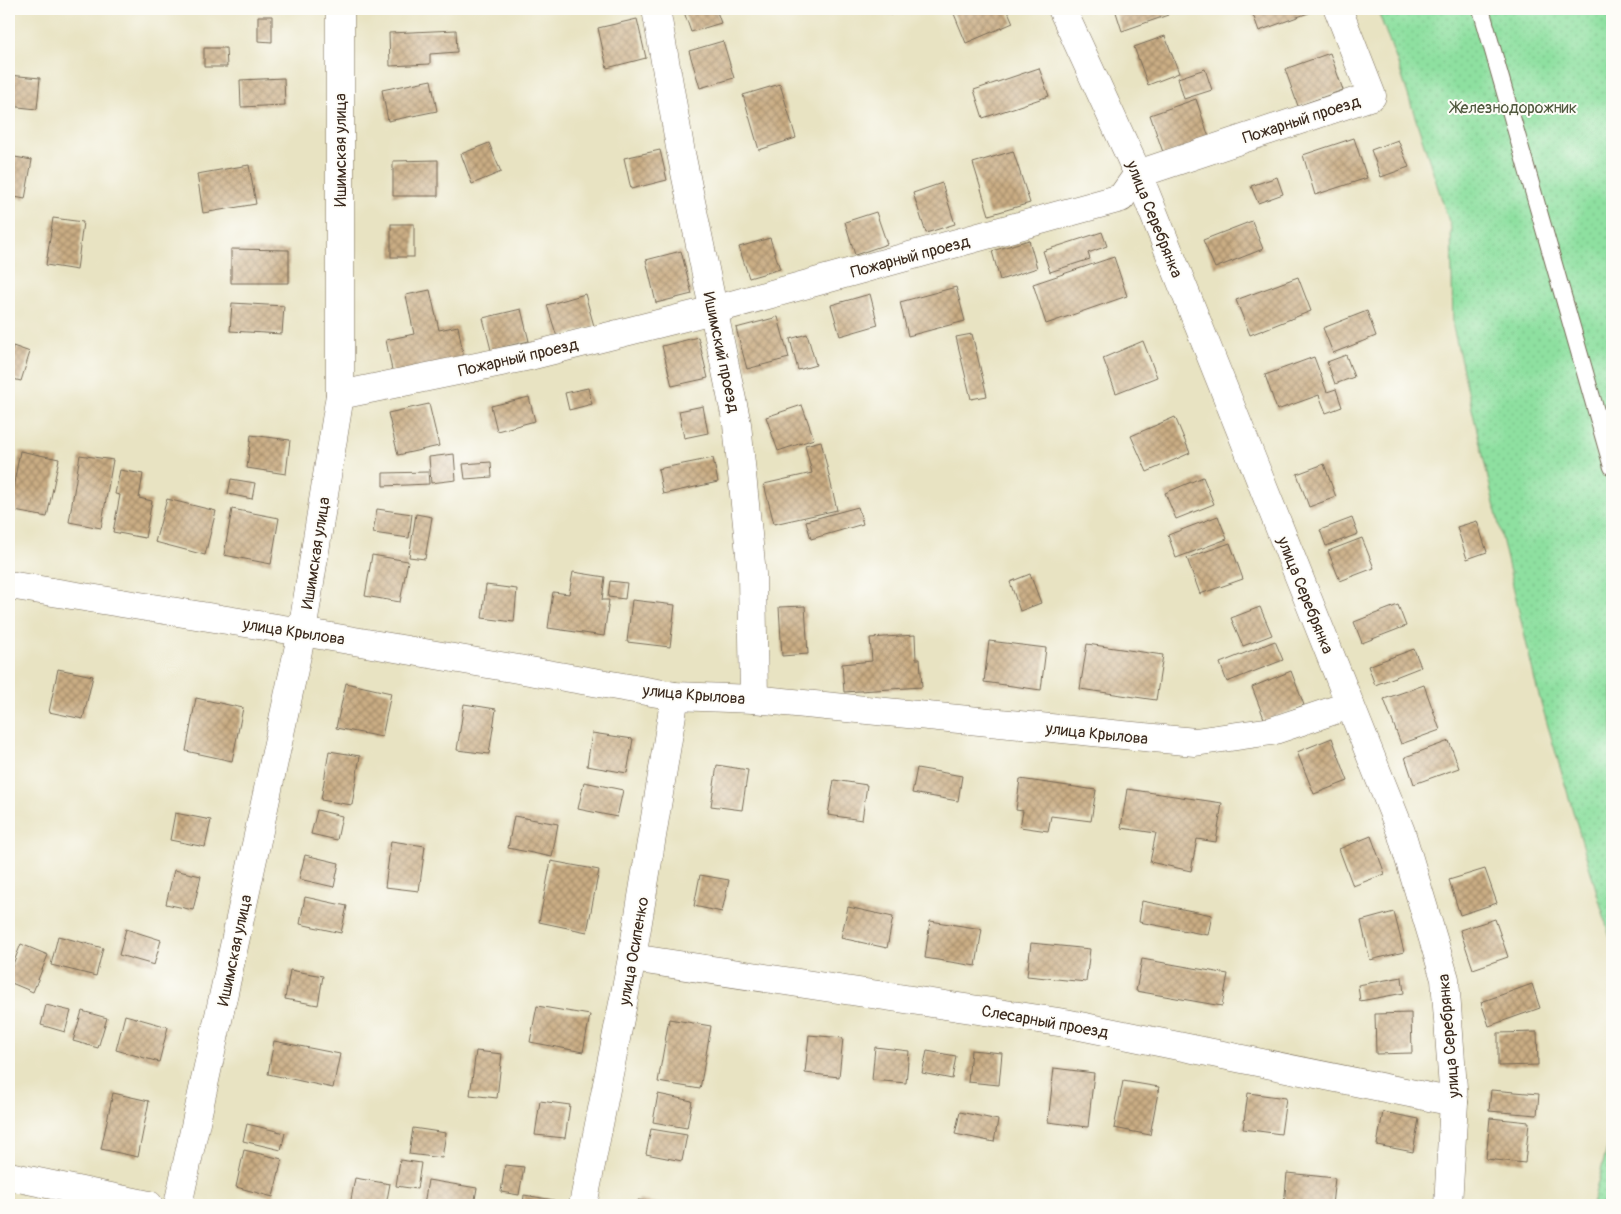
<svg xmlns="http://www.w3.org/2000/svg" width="1621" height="1214" font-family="Pangolin,sans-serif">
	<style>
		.grass { fill: url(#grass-dots); stroke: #64855f }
		.building { fill: url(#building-cross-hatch) }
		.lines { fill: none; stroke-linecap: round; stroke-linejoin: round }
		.service-casing { stroke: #786b57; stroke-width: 18 }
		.minor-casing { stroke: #786b57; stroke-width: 29 }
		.service { stroke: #fff; stroke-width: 16 }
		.minor { stroke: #fff; stroke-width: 28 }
		.labels { text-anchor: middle; stroke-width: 4; stroke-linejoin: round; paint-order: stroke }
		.park-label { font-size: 16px; fill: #50583e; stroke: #fdfcf7 }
		.street-label { font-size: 16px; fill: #3b2a1e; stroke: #fdfcf7 }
	</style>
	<defs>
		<pattern id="grass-dots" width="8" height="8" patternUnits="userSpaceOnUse" patternTransform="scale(1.25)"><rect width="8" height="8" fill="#8ee0a0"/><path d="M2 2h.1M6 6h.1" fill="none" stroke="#7bc089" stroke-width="1.8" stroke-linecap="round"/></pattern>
		<pattern id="building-cross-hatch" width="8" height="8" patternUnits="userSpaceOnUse" patternTransform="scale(1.25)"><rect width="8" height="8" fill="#caad84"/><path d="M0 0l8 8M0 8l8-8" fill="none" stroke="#a58d6b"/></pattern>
	</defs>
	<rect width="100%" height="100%" fill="#fdfcf7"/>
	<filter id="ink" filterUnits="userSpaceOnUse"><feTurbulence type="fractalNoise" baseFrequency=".02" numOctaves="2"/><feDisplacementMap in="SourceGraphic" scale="10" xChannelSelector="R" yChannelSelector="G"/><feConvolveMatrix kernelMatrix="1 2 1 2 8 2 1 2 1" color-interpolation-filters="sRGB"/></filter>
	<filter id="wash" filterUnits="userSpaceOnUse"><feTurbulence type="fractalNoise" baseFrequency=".0096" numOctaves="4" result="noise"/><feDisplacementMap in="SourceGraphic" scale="20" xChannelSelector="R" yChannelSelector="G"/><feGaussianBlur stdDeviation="1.12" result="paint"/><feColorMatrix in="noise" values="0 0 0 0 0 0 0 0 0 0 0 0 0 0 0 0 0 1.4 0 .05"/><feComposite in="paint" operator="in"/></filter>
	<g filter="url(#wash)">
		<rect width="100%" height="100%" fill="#e8e3c2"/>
		<!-- grass -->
		<g class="grass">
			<path d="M1377,9H1612V944L1537,689L1453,327L1451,228L1398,64Z"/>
			<path d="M1612,1129V1201L1604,1205H1592Z"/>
		</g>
		<g id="blocks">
			<!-- building -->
			<g class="building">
				<path d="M683,9H716L721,23L691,32Z"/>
				<path d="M888,9H908L890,15Z"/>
				<path d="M952,9H1007L1013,23L966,43Z"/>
				<path d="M1115,9H1166L1168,15L1122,31Z"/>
				<path d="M1251,9H1309L1311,12L1259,31Z"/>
				<path d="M258,16H272V42L258,41Z"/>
				<path d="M637,19L646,58L607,68L598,28Z"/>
				<path d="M456,30L457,52L430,54V64L390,66L389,33Z"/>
				<path d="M1165,36L1179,73L1148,85L1134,47Z"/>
				<path d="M723,41L734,78L700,88L689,51Z"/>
				<path d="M204,48H226L227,67H204Z"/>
				<path d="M1330,53L1343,90L1298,106L1285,69Z"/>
				<path d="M1039,68L1049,96L983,118L974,90Z"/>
				<path d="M1205,69L1212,90L1184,99L1178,78Z"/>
				<path d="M9,75L40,78L37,109L9,106Z"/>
				<path d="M284,78L285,105L241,107L240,80Z"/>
				<path d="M431,80L437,111L388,121L382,90Z"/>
				<path d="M780,84L796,138L759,150L743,95Z"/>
				<path d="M1196,99L1210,140L1164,155L1150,115Z"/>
				<path d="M1354,138L1367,178L1315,195L1303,155Z"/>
				<path d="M1398,140L1409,167L1381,177L1371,150Z"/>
				<path d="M489,143L501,172L472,184L461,154Z"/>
				<path d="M660,150L667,180L631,189L624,158Z"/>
				<path d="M1013,151L1030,203L989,215L973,163Z"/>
				<path d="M9,156L32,160L25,199L9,196Z"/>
				<path d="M438,160V196H393V161Z"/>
				<path d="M249,165L256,204L203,213L197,174Z"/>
				<path d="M1277,177L1283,194L1258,203L1251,186Z"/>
				<path d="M942,183L955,224L926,233L913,193Z"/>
				<path d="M876,212L887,244L855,255L845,222Z"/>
				<path d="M53,218L83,222L77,270L46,265Z"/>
				<path d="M1252,221L1263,249L1215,268L1203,240Z"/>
				<rect x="391" y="224" width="23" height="33"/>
				<path d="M1102,232L1107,246L1088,253L1090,259L1050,272L1043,251Z"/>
				<path d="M770,238L780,269L749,278L739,247Z"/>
				<path d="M1029,240L1037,268L1000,280L992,251Z"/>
				<path d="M231,249L289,250V283H231Z"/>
				<path d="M681,251L692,294L656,303L646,260Z"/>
				<path d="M1114,257L1127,296L1046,324L1033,284Z"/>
				<path d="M1298,277L1311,311L1250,335L1236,300Z"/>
				<path d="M956,287L965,321L908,336L900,302Z"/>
				<path d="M430,290L439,330L458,326L464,359L393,375L386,340L414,334L406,295Z"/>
				<path d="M585,294L594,326L557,337L547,305Z"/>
				<path d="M870,294L878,325L840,336L831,305Z"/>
				<path d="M232,303L284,306L282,334L230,331Z"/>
				<path d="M521,309L529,341L491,350L483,318Z"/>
				<path d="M1367,311L1376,336L1333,353L1323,328Z"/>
				<path d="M778,317L789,358L747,369L736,328Z"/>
				<path d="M807,334L816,365L798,370L790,339Z"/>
				<path d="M972,334L987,396L971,399L956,337Z"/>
				<path d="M698,337L708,378L672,386L662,346Z"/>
				<path d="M1143,341L1157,377L1116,393L1103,358Z"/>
				<path d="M13,346L30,352L21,381L9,378V361Z"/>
				<path d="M1346,355L1354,377L1335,384L1327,362Z"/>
				<path d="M1314,357L1327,392L1336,389L1342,407L1326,413L1319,395L1277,410L1265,375Z"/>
				<path d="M588,388L592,404L569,410L565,393Z"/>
				<path d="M529,397L535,421L497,431L491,406Z"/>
				<path d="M429,404L439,446L398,455L388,413Z"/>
				<path d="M802,405L814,439L778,451L766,417Z"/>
				<path d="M703,406L708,433L684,438L679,411Z"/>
				<path d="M1175,417L1190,453L1147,472L1131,436Z"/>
				<path d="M251,435L290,440L286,474L247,468Z"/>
				<path d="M821,441L837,510L774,524L764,484L812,473L805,445Z"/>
				<path d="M20,451L59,459L47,517L9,510Z"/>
				<path d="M454,454L456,480L431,483L429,457Z"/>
				<path d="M80,455L113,460L101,528L69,522Z"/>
				<path d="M713,458L718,482L663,494L658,469Z"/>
				<path d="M491,462L492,477L465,479L463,464Z"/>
				<path d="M1324,464L1336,497L1309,507L1297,474Z"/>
				<path d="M120,470L143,474L139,498L152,501L145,538L113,532L120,495L115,494Z"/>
				<path d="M428,472L429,484L383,486V473Z"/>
				<path d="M1203,477L1214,504L1176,519L1165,493Z"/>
				<path d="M231,479L255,483L252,499L228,494Z"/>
				<path d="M167,499L216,511L205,555L155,542Z"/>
				<path d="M858,507L863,524L811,539L806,521Z"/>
				<path d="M232,509L279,518L271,564L224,555Z"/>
				<path d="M377,509L412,514L409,538L373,533Z"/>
				<path d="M416,514L432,517L425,559L409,557Z"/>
				<path d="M1218,516L1227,539L1176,558L1168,535Z"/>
				<path d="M1352,518L1358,534L1326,546L1320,530Z"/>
				<path d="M1477,521L1487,552L1467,559L1457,527Z"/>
				<path d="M1362,538L1374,568L1340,581L1328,551Z"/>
				<path d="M1230,543L1243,579L1200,594L1187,558Z"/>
				<path d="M372,555L408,561L400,602L365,596Z"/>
				<path d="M573,572L605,577L602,600H609L604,636L548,628L553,592L569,594Z"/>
				<path d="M1030,574L1041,603L1020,611L1010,582Z"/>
				<path d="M610,581L627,583L625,599L608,597Z"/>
				<path d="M486,585L517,589L514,622L482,618Z"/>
				<path d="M632,600L675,605L670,647L627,642Z"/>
				<path d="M1398,605L1406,626L1362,643L1354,622Z"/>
				<path d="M805,606L808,654L782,656L779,607Z"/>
				<path d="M1260,607L1272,635L1243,646L1231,618Z"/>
				<path d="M915,635L916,659H920L922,687L844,692L842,664L872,661L870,638Z"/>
				<path d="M989,641L1046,648L1041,690L984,682Z"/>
				<path d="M1275,641L1283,660L1227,682L1220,663Z"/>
				<path d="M1087,644L1163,655L1156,700L1080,689Z"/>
				<path d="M1414,649L1421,667L1375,685L1368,666Z"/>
				<path d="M58,669L93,676L83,719L49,712Z"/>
				<path d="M1291,671L1304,705L1265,721L1252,687Z"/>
				<path d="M346,683L391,693L382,737L336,728Z"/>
				<path d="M1424,685L1440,730L1401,744L1384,699Z"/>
				<path d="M196,698L243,708L232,761L186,751Z"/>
				<path d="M464,704L496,709L489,754L457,750Z"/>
				<path d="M592,733L633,739L627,773L587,766Z"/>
				<path d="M1332,738L1348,781L1314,794L1297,752Z"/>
				<path d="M1449,741L1459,768L1414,784L1405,757Z"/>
				<path d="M329,751L360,756L352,805L321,800Z"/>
				<path d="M717,765L748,770L742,810L711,806Z"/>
				<path d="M917,768L962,776L958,801L912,793Z"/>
				<path d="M1020,779L1096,790L1091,821L1051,816L1048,831L1020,827L1023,811L1016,810Z"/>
				<path d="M834,780L867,785L862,820L828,815Z"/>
				<path d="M584,782L623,790L617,817L578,809Z"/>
				<path d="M1127,789L1222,803L1216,842L1197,839L1191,871L1150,862L1156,833L1121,828Z"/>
				<path d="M317,810L342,816L337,840L311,834Z"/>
				<path d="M175,813L211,820L205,847L170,840Z"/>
				<path d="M514,816L558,824L552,857L508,848Z"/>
				<path d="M1371,836L1385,874L1353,886L1339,849Z"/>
				<path d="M391,841L425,846L419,891L385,887Z"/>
				<path d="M305,855L339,863L334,887L299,879Z"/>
				<path d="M551,861L599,870L587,932L539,922Z"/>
				<path d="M1485,869L1497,903L1460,915L1449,880Z"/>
				<path d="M174,870L201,876L193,910L166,904Z"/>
				<path d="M700,875L729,880L722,912L694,906Z"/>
				<path d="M305,897L347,906L341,933L300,924Z"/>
				<path d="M1142,901L1212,915L1208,935L1139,922Z"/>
				<path d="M848,907L893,917L887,948L841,938Z"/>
				<path d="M1394,912L1404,952L1370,960L1361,921Z"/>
				<path d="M1495,919L1508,957L1473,969L1460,930Z"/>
				<path d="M930,921L982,929L976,966L925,958Z"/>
				<path d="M126,929L161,940L154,965L119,955Z"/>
				<path d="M58,936L103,948L96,976L51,965Z"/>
				<path d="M1031,943L1090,949L1086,982L1027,976Z"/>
				<path d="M21,944L48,955L33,992L9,982V974Z"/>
				<path d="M1142,959L1228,974L1222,1006L1136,991Z"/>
				<path d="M290,970L323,976L318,1005L285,999Z"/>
				<path d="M1402,977L1404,993L1360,1001L1358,985Z"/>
				<path d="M1532,984L1540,1008L1489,1026L1481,1002Z"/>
				<path d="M46,1005L71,1011L65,1032L41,1025Z"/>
				<path d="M537,1006L590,1015L583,1052L530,1042Z"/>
				<path d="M82,1011L107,1018L98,1048L73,1041Z"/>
				<path d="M1411,1013L1412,1053L1376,1054L1375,1014Z"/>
				<path d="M125,1015L168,1027L159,1062L116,1050Z"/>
				<path d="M669,1019L711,1026L700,1089L658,1082Z"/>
				<path d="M1537,1032L1538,1065L1498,1066V1033Z"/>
				<path d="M809,1035L843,1038L839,1077L805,1073Z"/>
				<path d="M274,1041L340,1054L333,1088L268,1074Z"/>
				<path d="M875,1047L909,1051L906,1083L872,1080Z"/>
				<path d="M971,1050L1002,1053L999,1085L968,1082Z"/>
				<path d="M476,1051L502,1054L497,1098L470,1095Z"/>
				<path d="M927,1051L956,1056L952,1079L922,1073Z"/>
				<path d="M1054,1068L1094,1073L1088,1127L1048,1122Z"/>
				<path d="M1123,1081L1159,1087L1150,1135L1114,1128Z"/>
				<path d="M1491,1090L1539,1094L1537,1115L1489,1111Z"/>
				<path d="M113,1093L149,1101L138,1157L101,1149Z"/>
				<path d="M1248,1093L1286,1098L1281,1134L1243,1129Z"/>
				<path d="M658,1094L692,1101L687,1128L653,1122Z"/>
				<path d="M540,1101L570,1105L565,1138L535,1135Z"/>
				<path d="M960,1112L998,1120L994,1142L955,1134Z"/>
				<path d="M1383,1112L1419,1119L1413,1152L1377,1145Z"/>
				<path d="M1490,1118L1529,1122L1525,1163L1486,1159Z"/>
				<path d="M247,1124L285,1133L281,1150L243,1141Z"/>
				<path d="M413,1128L446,1133L442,1158L409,1154Z"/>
				<path d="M651,1129L687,1135L682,1161L646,1154Z"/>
				<path d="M244,1150L282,1159L273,1197L236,1187Z"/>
				<path d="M400,1160L421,1163L417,1189L396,1186Z"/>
				<path d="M505,1165L524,1167L519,1195L501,1192Z"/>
				<path d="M1287,1173L1335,1178L1332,1205H1284Z"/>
				<path d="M355,1178L390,1184L386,1205H350Z"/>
				<path d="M428,1180L477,1188L474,1205H424Z"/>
				<path d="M524,1195L554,1200V1205H523Z"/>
				<path d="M638,1200L662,1204V1205H637Z"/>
			</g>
		</g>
	</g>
	<g filter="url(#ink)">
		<use href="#blocks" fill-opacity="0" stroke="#786b57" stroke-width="1"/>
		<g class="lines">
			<defs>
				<path id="service" d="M1481,9L1612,467"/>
				<g id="minor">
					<path d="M656,9L681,153L737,424L752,574L754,699"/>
					<path d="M1062,9L1138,174L1401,832L1445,979L1454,1102L1448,1205"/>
					<path d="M340,395L530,356L713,310L1121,198L1138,174L1372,96L1338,9"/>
					<path d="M9,585L302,632L675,696L754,699L1195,742L1272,731L1350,705"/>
					<path d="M632,958L1065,1023L1454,1102"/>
					<path d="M9,1176L149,1205"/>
					<path d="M178,1205L302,632L340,395V9"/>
					<path d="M583,1205L632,958L675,696"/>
				</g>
			</defs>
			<!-- service casing -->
			<use href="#service" class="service-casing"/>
			<!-- minor casing -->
			<use href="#minor" class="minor-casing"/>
			<!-- service -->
			<use href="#service" class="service"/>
			<!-- minor -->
			<use href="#minor" class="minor"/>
		</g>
	</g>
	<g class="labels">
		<!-- park labels -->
		<g class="park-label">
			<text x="1514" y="113">Железнодорожник</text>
		</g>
		<!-- street labels -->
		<g class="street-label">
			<text transform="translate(1301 119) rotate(-18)" y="6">Пожарный проезд</text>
			<text transform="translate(340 150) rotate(-90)" y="6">Ишимская улица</text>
			<text transform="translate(1155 219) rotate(68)" y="6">улица Серебрянка</text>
			<text transform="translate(910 256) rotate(-15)" y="6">Пожарный проезд</text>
			<text transform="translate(722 352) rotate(78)" y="6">Ишимский проезд</text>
			<text transform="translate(518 357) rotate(-13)" y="6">Пожарный проезд</text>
			<text transform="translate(315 553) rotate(-81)" y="6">Ишимская улица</text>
			<text transform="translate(1306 595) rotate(68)" y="6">улица Серебрянка</text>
			<text transform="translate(294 631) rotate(9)" y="6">улица Крылова</text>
			<text transform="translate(694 694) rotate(5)" y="6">улица Крылова</text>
			<text transform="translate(1097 733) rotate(6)" y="6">улица Крылова</text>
			<text transform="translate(234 950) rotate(-78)" y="6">Ишимская улица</text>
			<text transform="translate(633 951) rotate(-80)" y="6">улица Осипенко</text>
			<text transform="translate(1045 1021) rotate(10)" y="6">Слесарный проезд</text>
			<text transform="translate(1448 1036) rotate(-95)" y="6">улица Серебрянка</text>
		</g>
	</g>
	<!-- margin -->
	<rect width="1621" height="1214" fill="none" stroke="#fdfcf7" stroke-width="30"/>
</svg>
